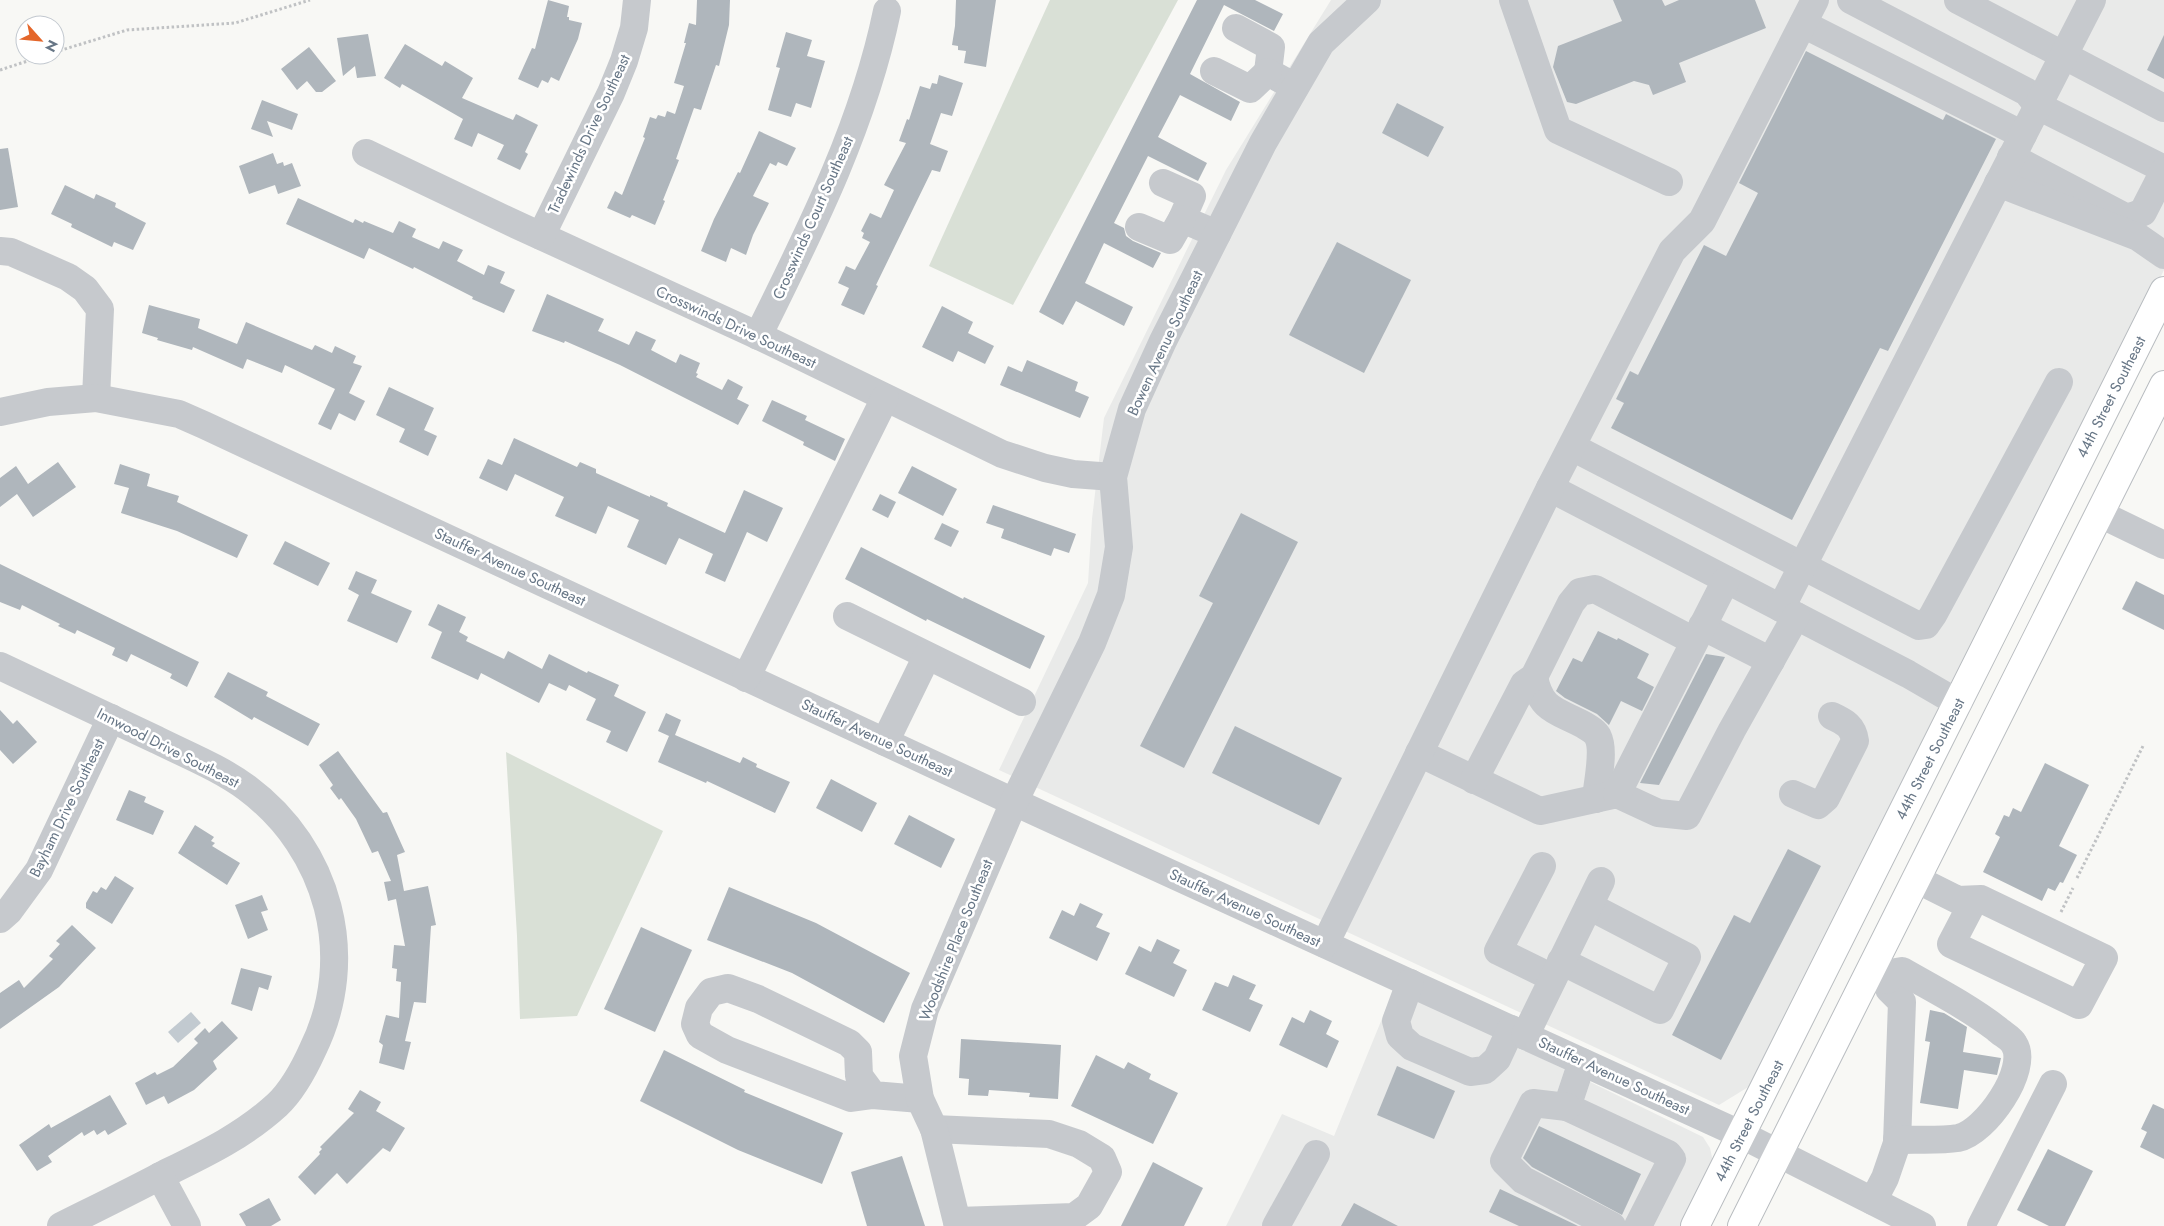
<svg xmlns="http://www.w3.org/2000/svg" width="2164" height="1226" font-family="Jost,sans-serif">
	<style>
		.built { fill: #e9eae9 }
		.green { fill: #d9e0d6 }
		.water { fill: #c2cad0 }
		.building { fill: #afb6bc }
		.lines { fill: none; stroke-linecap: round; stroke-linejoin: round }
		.major-casing { stroke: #b9bdc1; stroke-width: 30 }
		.path { stroke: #c0c2c4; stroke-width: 3; stroke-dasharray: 2.5 2.5; stroke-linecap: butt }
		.minor { stroke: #c6c9cd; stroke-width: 28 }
		.major { stroke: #fff; stroke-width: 28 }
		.labels { text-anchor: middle; stroke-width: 5; stroke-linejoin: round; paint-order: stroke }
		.street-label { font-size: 15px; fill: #677686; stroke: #fff }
	</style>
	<rect width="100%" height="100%" fill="#f8f8f5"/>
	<!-- built -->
	<g class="built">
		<path d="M1331,0H2164V270L1758,1081L1719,1105L999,770L1088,583L1092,519L1104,418L1226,170Z"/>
		<path d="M1395,987L1703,1137L1710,1148L1713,1162L1683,1226H1226L1282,1114L1334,1136Z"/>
	</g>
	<!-- green -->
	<g class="green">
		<path d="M1050,0H1178L1013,305L929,266Z"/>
		<path d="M506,752L663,831L577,1016L520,1019L517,936Z"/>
	</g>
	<!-- water -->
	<path class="water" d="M191,1012L201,1023L178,1043L168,1032Z"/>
	<!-- building -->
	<g class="building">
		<path d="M548,0L569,6L567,17H569V20L582,23L578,39L559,81L551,77L548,83L542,80L538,88L518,79L532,48L535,49Z"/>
		<path d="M697,0H730L729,25L719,66L716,65L701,110L694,108L676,159L679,160L663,200L665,201L655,225L632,215L630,218L607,208L615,191L622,195L645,138L643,137L650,117L656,119L658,115L665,117L667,111L675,114L684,86L674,83L686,43H684L689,23L696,25Z"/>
		<path d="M956,0H996L986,67L964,63L966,51L958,50V46L952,45L955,26Z"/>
		<path d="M1197,0H1255L1283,14L1274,31L1224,5L1190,74L1240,102L1231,121L1180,95L1158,137L1207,163L1198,181L1148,156L1114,223L1124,228L1126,236L1133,241L1161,253L1153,268L1104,243L1085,283L1133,307L1124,326L1076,301L1063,325L1039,312Z"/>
		<path d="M1613,0H1662L1665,6L1679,0H1755L1766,28L1679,63L1686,82L1653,95L1649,85L1634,81L1576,104L1567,102L1553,67L1558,46L1622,21Z"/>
		<path d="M786,32L812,40L807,56L825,61L811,108L796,103L791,117L768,110L780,68L776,67Z"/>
		<path d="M368,34L376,76L357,78L355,66L343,76L337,38Z"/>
		<path d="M2164,35V79L2147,70Z"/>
		<path d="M405,44L442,66L445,61L473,78L462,98L513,120L516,114L538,125L525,152L528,154L520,170L497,159L504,145L478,133L472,147L454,139L463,119L402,84L400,88L384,78Z"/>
		<path d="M309,47L336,81L322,92H316L307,81L297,90L281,69Z"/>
		<path d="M1806,51L1943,120L1946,114L1996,139L1888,351L1880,348L1792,520L1611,428L1624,403L1616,399L1630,371L1638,375L1704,245L1726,256L1758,193L1739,183Z"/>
		<path d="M939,75L963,83L952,116L941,113L930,144L948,151L940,172L932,170L876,285L878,286L864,315L841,305L849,288L838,283L846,266L855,270L870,242L862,238L864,233L861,231L870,213L881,218L894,190L884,185L906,143L899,141L907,119L909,120L920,86L930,89L932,83L937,84Z"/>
		<path d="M262,100L298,114L292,130L267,121L273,137L251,129Z"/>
		<path d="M1397,103L1444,127L1428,157L1382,133Z"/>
		<path d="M759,131L796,148L787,166L778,162L776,166L770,163L753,196L769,203L753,235L746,255L731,248L726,262L701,251L714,219L738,172L740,173Z"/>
		<path d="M8,148L18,207L0,210V149Z"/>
		<path d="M273,153L277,164L283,162L284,166L292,163L301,186L278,194L275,185L249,194L239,166Z"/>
		<path d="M65,185L94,199L96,194L116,203L115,207L146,223L133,250L114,242L112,247L71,227L72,224L51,214Z"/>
		<path d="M298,198L353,223L355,219L363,223L364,221L393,233L399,221L416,229L412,237L439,249L443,241L463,250L457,261L484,275L488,265L505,272L500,283L515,290L504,313L472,299L473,297L414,267L413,269L369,248L364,259L286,224Z"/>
		<path d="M1337,242L1411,280L1364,373L1289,335Z"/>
		<path d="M547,294L604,319L598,331L629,345L636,331L656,340L651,350L676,363L680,354L700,363L696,373L698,374L696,377L722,390L728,379L743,387L737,399L749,405L738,425L620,365L565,341L564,343L532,331Z"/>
		<path d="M149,305L200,319L198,328L237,344L246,322L312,350L315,345L332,353L335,346L356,356L353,363L362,366L349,393L365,401L355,421L339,413L331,430L318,424L335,389L285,365L282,373L247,359L243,369L193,347L192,350L157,340L158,338L142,333Z"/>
		<path d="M942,306L973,322L968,333L994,346L985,364L958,351L953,362L922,347Z"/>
		<path d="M1027,360L1078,382L1075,391L1089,397L1080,418L1000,385L1008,366L1022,372Z"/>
		<path d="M389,387L434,408L424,430L437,436L428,456L399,442L405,429L376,415Z"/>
		<path d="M772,400L807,416L805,420L845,439L835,461L803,445L804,442L762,421Z"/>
		<path d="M514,438L577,467L580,462L596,469V473L650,497V495L668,503L667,506L725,533L744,490L783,508L767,542L747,532L725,582L705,573L713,554L679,538L666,565L627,547L639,520L608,506L596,534L555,516L564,497L515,474L507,491L479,478L488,459L502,465Z"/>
		<path d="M58,462L76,487L33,517L17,494L0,507V478L16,466L28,484Z"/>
		<path d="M120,464L150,474L147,486L179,496L177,502L248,535L237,558L177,531L121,513L129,488L114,484Z"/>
		<path d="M912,466L957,489L943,516L898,493Z"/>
		<path d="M880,494L896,502L888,518L872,510Z"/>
		<path d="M993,505L1076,534L1069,553L1054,548L1051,556L1001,538L1004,529L986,523Z"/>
		<path d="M1241,513L1298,542L1184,768L1140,746L1213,603L1199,596Z"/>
		<path d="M942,523L959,531L951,547L934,539Z"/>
		<path d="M285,541L330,563L318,586L273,564Z"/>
		<path d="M861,547L963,599L964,597L1045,636L1030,669L927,619L926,621L845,579Z"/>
		<path d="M0,564L199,662L187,687L170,678L172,674L131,654L127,662L112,655L115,648L77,630L75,634L58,626L60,624L22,605L20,610L0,602Z"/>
		<path d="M356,571L377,580L371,593L412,611L397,643L347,621L359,595L348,589Z"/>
		<path d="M2136,581L2164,595V630L2122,609Z"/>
		<path d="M438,604L466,617L459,632L468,637L466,641L504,659L508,651L542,669L549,654L587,673L588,671L619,685L614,696L646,712L627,752L606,742L611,731L586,720L596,699L569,685L566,691L549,683L539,703L481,673L478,680L431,658L442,632L428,625Z"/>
		<path d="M1598,631L1617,640L1618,638L1649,654L1637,678L1654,687L1642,711L1621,701L1609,725L1597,714L1565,698L1556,691L1573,658L1582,662Z"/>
		<path d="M1706,654L1725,657L1659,785L1640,783Z"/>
		<path d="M228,672L268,692L266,696L320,724L308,746L254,717L252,720L214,697Z"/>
		<path d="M0,710L13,724L17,720L37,742L13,764L0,750Z"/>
		<path d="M666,713L681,720L675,735L740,763L743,757L757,764L756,767L790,782L775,813L707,781L706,783L658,762L669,736L658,731Z"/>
		<path d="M1235,726L1342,778L1319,825L1212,773Z"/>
		<path d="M338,751L383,813L387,812L405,852L397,855L404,891L428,886L436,925L431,926L426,1003L414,1002L405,1041L411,1042L404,1070L379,1063L383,1045L379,1042L386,1015L399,1018L401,982L396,981L397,969L392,968L394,945L405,946L396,899L388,901L384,882L391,881L378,851L372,853L356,819L341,798L339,800L330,788L333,785L319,765Z"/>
		<path d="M2045,763L2089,785L2059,846L2077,855L2063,883L2060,882L2055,891L2048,888L2042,901L1983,872L2000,837L1995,834L2004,815L2009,817L2013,808L2021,812Z"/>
		<path d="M831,779L877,803L862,832L816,808Z"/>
		<path d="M129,790L146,797L144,802L164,811L153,835L116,820Z"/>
		<path d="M909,815L955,839L941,868L894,844Z"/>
		<path d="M195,825L214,837L211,841L215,843L212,846L240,863L227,885L178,853Z"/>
		<path d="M1788,849L1821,866L1721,1060L1672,1035L1734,915L1750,923Z"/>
		<path d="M115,876L134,888L112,924L86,908V903L93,891L97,893L101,887L106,890Z"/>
		<path d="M729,887L816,923L910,973L884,1023L792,973L707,940Z"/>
		<path d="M262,895L268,910L261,912L268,930L248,939L235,905Z"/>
		<path d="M1080,903L1103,914L1096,927L1110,933L1097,961L1049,938L1062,910L1074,916Z"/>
		<path d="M72,925L96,948L59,987L0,1029V993L19,980L24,988L53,959L49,956L60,944L56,941Z"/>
		<path d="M641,927L692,950L655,1032L604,1009Z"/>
		<path d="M1157,939L1180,950L1173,963L1187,970L1174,997L1125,974L1139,946L1151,952Z"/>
		<path d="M241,968L272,976L268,990L259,987L252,1011L231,1004Z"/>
		<path d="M1233,975L1256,985L1249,999L1263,1005L1250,1032L1202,1010L1215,982L1228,987Z"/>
		<path d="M1310,1010L1332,1021L1326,1034L1339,1041L1327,1068L1279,1045L1292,1017L1304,1023Z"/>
		<path d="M1930,1010L1944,1013L1967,1027L1963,1052L2001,1058L1997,1075L1964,1070L1958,1109L1920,1103L1930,1042L1925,1041Z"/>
		<path d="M222,1021L238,1038L213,1061L217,1069L194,1090L168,1104L164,1096L146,1105L135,1083L155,1072L157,1075L173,1067L198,1043L194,1039L205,1028L209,1033Z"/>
		<path d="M961,1039L1061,1045L1058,1099L1029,1097L1030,1093L989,1090L988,1096L968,1095L969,1079L959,1078Z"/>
		<path d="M664,1050L745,1090L744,1092L843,1133L822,1184L738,1150L640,1101Z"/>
		<path d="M1096,1055L1124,1069L1128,1062L1151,1074L1149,1079L1178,1093L1153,1144L1071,1106Z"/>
		<path d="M1397,1066L1455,1091L1434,1139L1377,1115Z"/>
		<path d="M360,1090L381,1102L376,1111L405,1128L390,1152L383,1148L347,1184L337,1173L315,1195L298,1177L320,1154L319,1152L322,1149L320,1147L354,1113L348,1109Z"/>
		<path d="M110,1095L127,1124L108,1135L105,1130L97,1135L94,1130L84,1136L82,1132L48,1156L52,1162L37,1171L19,1145L49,1124L51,1128Z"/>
		<path d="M2153,1104L2164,1109V1159L2140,1147L2147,1132L2141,1129Z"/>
		<path d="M1539,1126L1641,1174L1622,1215L1532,1167L1523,1158Z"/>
		<path d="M2048,1149L2093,1171L2065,1226H2049L2017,1210Z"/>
		<path d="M902,1156L925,1226H867L851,1172Z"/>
		<path d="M1153,1162L1203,1188L1184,1226H1121Z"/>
		<path d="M1500,1189L1574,1224L1578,1226H1519L1489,1212Z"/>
		<path d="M269,1198L281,1220L271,1226H246L239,1214Z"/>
		<path d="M1354,1203L1398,1226H1341Z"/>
	</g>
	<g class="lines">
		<defs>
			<g id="major">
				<path d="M1695,1226L2164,291"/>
				<path d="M1742,1226L2164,385"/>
			</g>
		</defs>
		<!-- major casing -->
		<use href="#major" class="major-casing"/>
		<!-- path -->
		<g class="path">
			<path d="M55,52L127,30L235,23L310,0"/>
			<path d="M0,70L46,55"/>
			<path d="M2077,878L2144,744"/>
			<path d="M2061,912L2073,888"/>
		</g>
		<!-- minor -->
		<g class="minor">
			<path d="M1513,0L1558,130L1669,182"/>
			<path d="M1851,0L2027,92L2038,106L2164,169"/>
			<path d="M1958,0L2164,108"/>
			<path d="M1803,24L2023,135"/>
			<path d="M1236,28L1271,47L1268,72L1295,87"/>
			<path d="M1214,71L1250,89L1268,72"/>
			<path d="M366,153L517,225L761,337L1002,454L1045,468L1073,474L1113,477"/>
			<path d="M2011,157L2123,216L2131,217L2143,212L2164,171"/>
			<path d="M1163,183L1192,196L1182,219L1217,234"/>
			<path d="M1998,183L2138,237L2164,255"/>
			<path d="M1139,227L1170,240L1182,219"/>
			<path d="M541,236L611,93L624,61L634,28L637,0"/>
			<path d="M0,251L11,252L68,277L85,289L100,309L96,398"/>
			<path d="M758,336C810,231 863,127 887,11"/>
			<path d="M0,412L48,402L96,398L179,414L204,425L1014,802L1742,1135L1922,1226"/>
			<path d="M1572,447L1919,626L1926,625L1933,615L2059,382"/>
			<path d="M1550,488L1908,674L1958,703"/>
			<path d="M2100,514L2164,545"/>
			<path d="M1781,608L2092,0"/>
			<path d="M847,616L1022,702"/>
			<path d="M1702,626L1771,661"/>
			<path d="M0,666C52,691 105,715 157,740C187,755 220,768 247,788C329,849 358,957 313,1049C304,1069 293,1090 277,1105C243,1136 205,1154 164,1174C130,1192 95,1209 61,1226"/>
			<path d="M1534,677C1541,711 1556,710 1584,725C1589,728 1596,732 1598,737C1605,751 1597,784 1596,799"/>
			<path d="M746,678L885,398"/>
			<path d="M885,742L927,656"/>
			<path d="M1419,753L1540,811L1617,794L1658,813L1687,816L1732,730L1796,616"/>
			<path d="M1474,780L1524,684L1534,677L1571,603L1580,592L1595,589L1694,641"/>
			<path d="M1617,794L1726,580"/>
			<path d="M1793,794L1818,805L1826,798L1855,741C1853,726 1845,722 1832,716"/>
			<path d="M1542,866L1498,951L1553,978"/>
			<path d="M1916,879L1958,900L1981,899L2104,958L2079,1005L1951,944L1974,900"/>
			<path d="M0,919L9,911L39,870L111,718"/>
			<path d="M1325,944L1550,488L1672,251L1702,221L1815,0"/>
			<path d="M1561,961L1660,1010L1687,957L1589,906"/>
			<path d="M1871,972L1887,980L1889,989L1902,1002L1897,1143L1885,1178L1873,1201"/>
			<path d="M1887,980L1896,972L1902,971C1935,990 1967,1006 1997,1029C2002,1034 2011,1038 2014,1044C2030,1069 1985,1133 1958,1138C1939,1141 1917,1139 1897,1140"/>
			<path d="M1410,983L1396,1021L1400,1036L1412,1047L1470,1072L1485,1070L1497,1059L1511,1029"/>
			<path d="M1525,1036L1601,881"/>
			<path d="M1582,1062L1567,1107L1668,1154L1672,1159L1638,1226"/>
			<path d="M873,1095L859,1076L858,1052L849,1043L758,999L728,988L711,992L699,1008L695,1024L700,1035L727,1050L851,1098L873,1095L920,1099"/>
			<path d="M1567,1107L1533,1103L1504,1161L1523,1180L1612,1226"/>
			<path d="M934,1129L1049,1134L1079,1144L1102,1158L1108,1172L1089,1206L1074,1217L957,1221"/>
			<path d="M160,1176L187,1226"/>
			<path d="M958,1226L934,1129L920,1099L913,1056L925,1009L1014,802L1092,643L1111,595L1119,547L1113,477L1132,409L1163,341L1263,143L1321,43L1367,0"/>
			<path d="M1276,1226L1316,1154"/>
			<path d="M1981,1226L2053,1084"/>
		</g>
		<!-- major -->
		<use href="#major" class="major"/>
	</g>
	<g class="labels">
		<!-- street labels -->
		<g class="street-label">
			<text transform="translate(589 134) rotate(-65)" y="5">Tradewinds Drive Southeast</text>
			<text transform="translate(813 218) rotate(-66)" y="5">Crosswinds Court Southeast</text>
			<text transform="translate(736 327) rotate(25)" y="5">Crosswinds Drive Southeast</text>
			<text transform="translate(1165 343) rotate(-65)" y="5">Bowen Avenue Southeast</text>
			<text transform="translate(2111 397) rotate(-63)" y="5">44th Street Southeast</text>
			<text transform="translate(510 567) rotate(25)" y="5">Stauffer Avenue Southeast</text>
			<text transform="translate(877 738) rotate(25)" y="5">Stauffer Avenue Southeast</text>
			<text transform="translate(168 748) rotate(27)" y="5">Innwood Drive Southeast</text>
			<text transform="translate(1930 759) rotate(-63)" y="5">44th Street Southeast</text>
			<text transform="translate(67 808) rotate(-64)" y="5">Bayham Drive Southeast</text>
			<text transform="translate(1245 908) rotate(25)" y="5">Stauffer Avenue Southeast</text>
			<text transform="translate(956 940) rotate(-68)" y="5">Woodshire Place Southeast</text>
			<text transform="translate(1614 1076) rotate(25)" y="5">Stauffer Avenue Southeast</text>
			<text transform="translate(1749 1121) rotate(-63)" y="5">44th Street Southeast</text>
		</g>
	</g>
	<!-- north arrow -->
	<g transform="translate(40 40) rotate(117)"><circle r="24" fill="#ffffff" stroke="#c2c8cf"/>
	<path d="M0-4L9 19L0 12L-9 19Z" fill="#e4662a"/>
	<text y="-8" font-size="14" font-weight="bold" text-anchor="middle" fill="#677686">N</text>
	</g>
</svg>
